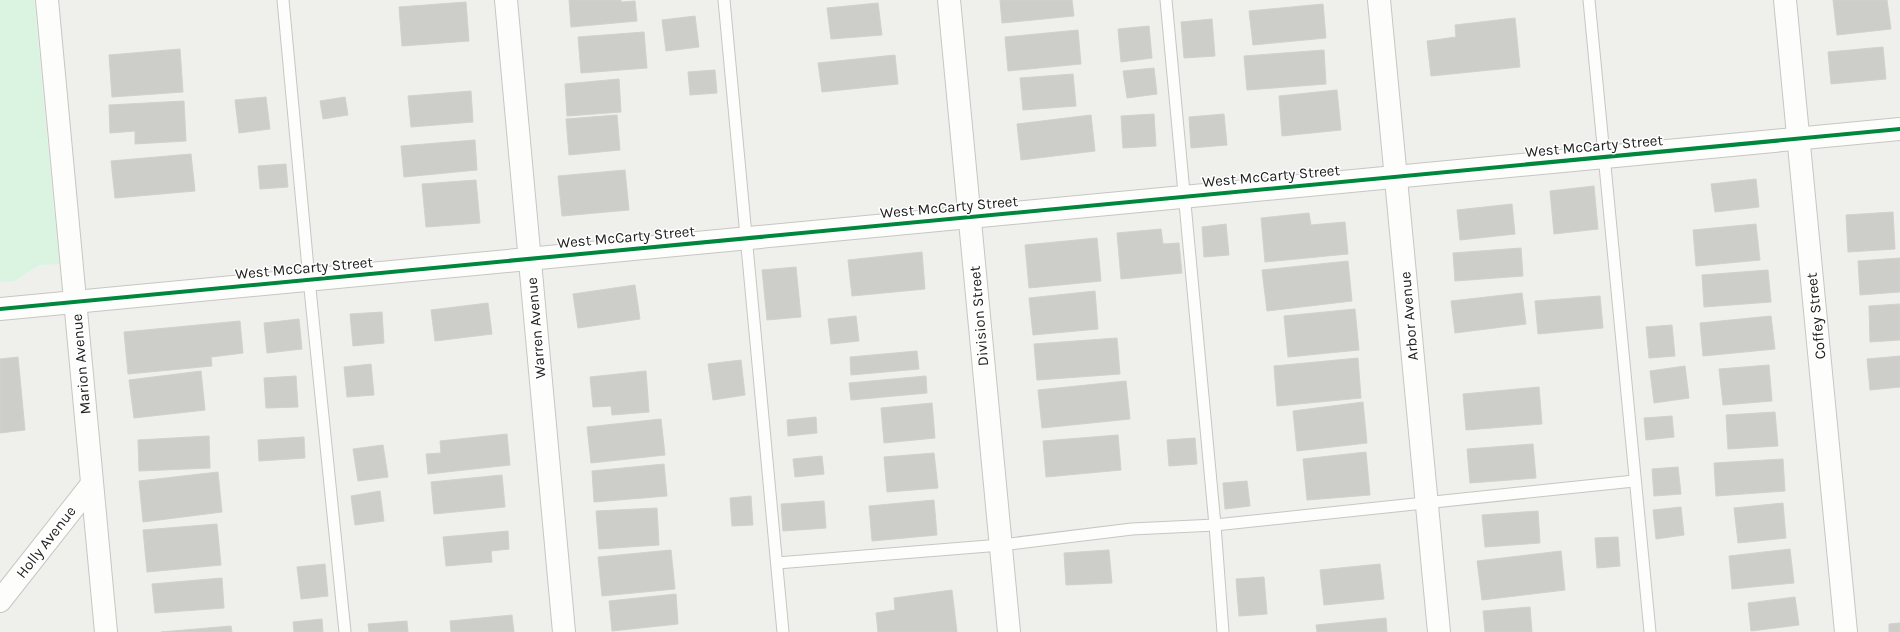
<svg xmlns="http://www.w3.org/2000/svg" width="1900" height="632" font-family="Karla,sans-serif">
	<style>
		.park { fill: #dbf3e1 }
		.building { fill: #cdcdca; stroke: #d2d1cc }
		.lines { fill: none; stroke-linecap: round; stroke-linejoin: round }
		.service-casing { stroke: #c6c6c4; stroke-width: 13 }
		.minor-casing { stroke: #c6c6c4; stroke-width: 24 }
		.service { stroke: #fdfdfc; stroke-width: 11 }
		.minor { stroke: #fdfdfc; stroke-width: 22 }
		.cycleway-casing { stroke: #fff; stroke-width: 6 }
		.cycleway { stroke: #00873e; stroke-width: 4 }
		.labels { text-anchor: middle; stroke-width: 3; stroke-linejoin: round; paint-order: stroke }
		.street-label { font-size: 15px; fill: #212121; stroke: #fff }
	</style>
	<rect width="100%" height="100%" fill="#efefeb"/>
	<!-- park -->
	<path class="park" d="M0,0H34L59,264L39,265L14,281L0,282Z"/>
	<!-- building -->
	<g class="building">
		<path d="M569,0H621V2L635,1L637,21L571,27Z"/>
		<path d="M1000,0H1072L1074,16L1002,23Z"/>
		<path d="M1833,0H1887L1891,29L1837,35Z"/>
		<path d="M466,2L469,41L402,46L399,7Z"/>
		<path d="M878,3L882,35L831,39L827,8Z"/>
		<path d="M1323,4L1326,38L1253,45L1249,11Z"/>
		<path d="M695,16L699,47L666,51L662,20Z"/>
		<path d="M1515,18L1520,67L1431,76L1427,41L1456,37L1455,25Z"/>
		<path d="M1212,19L1215,56L1184,58L1181,22Z"/>
		<path d="M1149,26L1152,58L1121,62L1118,29Z"/>
		<path d="M1078,30L1081,64L1008,71L1005,37Z"/>
		<path d="M644,32L647,68L581,73L578,37Z"/>
		<path d="M1883,47L1886,79L1831,84L1828,52Z"/>
		<path d="M180,49L183,92L112,97L109,55Z"/>
		<path d="M1324,50L1326,84L1247,90L1244,56Z"/>
		<path d="M895,55L898,84L822,92L818,63Z"/>
		<path d="M1154,68L1157,94L1127,98L1123,71Z"/>
		<path d="M715,70L717,93L690,95L688,72Z"/>
		<path d="M1073,74L1076,106L1023,110L1020,78Z"/>
		<path d="M619,79L621,112L567,116L565,84Z"/>
		<path d="M1337,90L1341,130L1282,136L1279,96Z"/>
		<path d="M471,91L473,122L411,127L408,96Z"/>
		<path d="M266,97L270,129L239,133L235,100Z"/>
		<path d="M345,97L348,115L323,119L320,101Z"/>
		<path d="M184,101L186,141L135,144V131L110,133L109,105Z"/>
		<path d="M1154,114L1156,146L1123,148L1121,116Z"/>
		<path d="M1224,114L1227,145L1191,148L1189,117Z"/>
		<path d="M617,115L620,150L569,155L566,119Z"/>
		<path d="M1091,115L1095,151L1021,160L1017,124Z"/>
		<path d="M475,140L477,170L404,177L401,146Z"/>
		<path d="M191,154L195,191L115,198L111,161Z"/>
		<path d="M286,164L288,187L260,189L258,166Z"/>
		<path d="M625,170L629,210L562,216L558,176Z"/>
		<path d="M1756,179L1759,207L1715,212L1711,184Z"/>
		<path d="M476,180L480,223L426,227L422,184Z"/>
		<path d="M1594,186L1598,229L1554,234L1550,191Z"/>
		<path d="M1512,204L1515,234L1460,240L1457,210Z"/>
		<path d="M1893,212L1895,249L1848,252L1846,215Z"/>
		<path d="M1309,213L1311,225L1345,222L1348,254L1265,262L1261,218Z"/>
		<path d="M1226,224L1229,255L1204,257L1202,227Z"/>
		<path d="M1756,224L1760,260L1696,266L1693,230Z"/>
		<path d="M1161,229L1163,244L1179,243L1182,273L1121,279L1117,233Z"/>
		<path d="M1097,238L1101,281L1029,288L1025,245Z"/>
		<path d="M1521,248L1523,276L1455,281L1453,253Z"/>
		<path d="M922,252L925,289L852,296L848,260Z"/>
		<path d="M1900,258V292L1860,295L1858,261Z"/>
		<path d="M1348,261L1352,301L1267,311L1262,270Z"/>
		<path d="M796,267L801,317L767,320L762,270Z"/>
		<path d="M1768,270L1771,302L1704,307L1702,275Z"/>
		<path d="M635,285L640,319L578,328L573,294Z"/>
		<path d="M1095,291L1098,329L1033,335L1029,298Z"/>
		<path d="M1522,293L1526,324L1455,333L1451,301Z"/>
		<path d="M1600,296L1603,328L1538,334L1535,301Z"/>
		<path d="M488,303L492,334L435,341L431,310Z"/>
		<path d="M1900,304V340L1870,342L1869,306Z"/>
		<path d="M1355,309L1359,350L1288,357L1284,316Z"/>
		<path d="M382,312L384,343L353,346L350,314Z"/>
		<path d="M856,316L859,341L831,344L828,319Z"/>
		<path d="M1771,316L1775,349L1703,356L1700,323Z"/>
		<path d="M299,319L302,349L267,353L264,323Z"/>
		<path d="M240,321L243,353L211,357L212,366L128,374L124,332Z"/>
		<path d="M1672,325L1675,356L1649,358L1646,327Z"/>
		<path d="M1117,338L1120,374L1037,380L1034,344Z"/>
		<path d="M917,351L919,369L851,375L850,357Z"/>
		<path d="M1900,356V387L1870,390L1867,359Z"/>
		<path d="M18,357L25,430L0,433V359Z"/>
		<path d="M1358,358L1361,398L1277,406L1274,366Z"/>
		<path d="M741,360L745,395L713,400L708,364Z"/>
		<path d="M371,364L374,395L347,397L344,367Z"/>
		<path d="M1769,365L1772,401L1723,405L1719,369Z"/>
		<path d="M1685,366L1689,398L1654,403L1650,371Z"/>
		<path d="M201,371L205,410L134,418L129,380Z"/>
		<path d="M646,371L649,412L612,415L611,406L593,407L590,377Z"/>
		<path d="M296,376L298,407L266,408L264,378Z"/>
		<path d="M926,376L927,393L851,400L849,383Z"/>
		<path d="M1126,381L1130,419L1042,428L1038,390Z"/>
		<path d="M1539,387L1542,424L1466,430L1463,394Z"/>
		<path d="M1363,402L1367,443L1297,451L1293,411Z"/>
		<path d="M932,403L935,438L884,443L881,408Z"/>
		<path d="M1775,412L1778,446L1728,449L1726,415Z"/>
		<path d="M1672,416L1674,437L1646,440L1644,418Z"/>
		<path d="M816,417L817,433L788,436L787,420Z"/>
		<path d="M661,419L665,455L591,463L587,427Z"/>
		<path d="M507,434L510,465L428,474L426,454L441,453L440,441Z"/>
		<path d="M1118,435L1121,470L1046,477L1043,441Z"/>
		<path d="M209,436L210,468L139,471L138,440Z"/>
		<path d="M304,437L305,458L259,461L258,440Z"/>
		<path d="M1195,438L1197,464L1169,466L1167,440Z"/>
		<path d="M1533,444L1536,478L1470,483L1467,449Z"/>
		<path d="M383,445L388,477L358,481L353,449Z"/>
		<path d="M1366,452L1370,495L1307,500L1303,459Z"/>
		<path d="M934,453L938,488L887,492L884,457Z"/>
		<path d="M822,456L824,474L795,477L793,459Z"/>
		<path d="M1783,459L1785,491L1716,496L1714,463Z"/>
		<path d="M664,464L667,496L594,502L592,471Z"/>
		<path d="M1678,467L1681,494L1654,496L1652,469Z"/>
		<path d="M218,472L222,512L143,522L139,481Z"/>
		<path d="M502,475L505,507L434,514L431,482Z"/>
		<path d="M1247,481L1250,506L1225,509L1223,483Z"/>
		<path d="M380,491L384,521L355,525L351,496Z"/>
		<path d="M751,496L753,525L732,526L730,498Z"/>
		<path d="M934,500L937,535L872,541L869,506Z"/>
		<path d="M824,501L826,528L783,531L781,504Z"/>
		<path d="M1783,503L1786,538L1738,543L1734,508Z"/>
		<path d="M1681,507L1684,535L1656,539L1653,510Z"/>
		<path d="M657,508L659,545L599,549L596,511Z"/>
		<path d="M1538,511L1540,543L1485,547L1482,515Z"/>
		<path d="M217,524L221,565L147,572L143,530Z"/>
		<path d="M508,531L509,549L491,551L492,562L446,566L443,537Z"/>
		<path d="M1618,537L1620,566L1597,568L1595,538Z"/>
		<path d="M1790,549L1794,583L1732,589L1729,556Z"/>
		<path d="M671,550L675,589L602,596L598,557Z"/>
		<path d="M1109,550L1112,583L1066,585L1064,553Z"/>
		<path d="M1561,551L1565,590L1482,600L1477,561Z"/>
		<path d="M325,564L328,596L301,599L297,567Z"/>
		<path d="M1380,564L1384,599L1324,605L1320,570Z"/>
		<path d="M1264,577L1267,614L1239,616L1236,579Z"/>
		<path d="M222,578L224,608L155,613L152,584Z"/>
		<path d="M952,590L957,632H878L876,613L895,610L894,598Z"/>
		<path d="M676,594L678,624L612,631L609,601Z"/>
		<path d="M1795,597L1799,625L1751,631L1748,603Z"/>
		<path d="M1530,607L1532,632H1485L1483,611Z"/>
		<path d="M512,615L514,632H451L450,621Z"/>
		<path d="M1386,618L1387,632H1317L1316,625Z"/>
		<path d="M322,619L323,632H294L293,622Z"/>
		<path d="M407,621L408,632H369L368,624Z"/>
		<path d="M1900,623V632H1889V624Z"/>
		<path d="M231,626L232,632H161Z"/>
	</g>
	<g class="lines">
		<defs>
			<g id="service">
				<path d="M283,0L309,279L345,632"/>
				<path d="M724,0L783,632"/>
				<path d="M1166,0L1215,525L1223,632"/>
				<path d="M1589,0L1650,632"/>
				<path d="M777,563L1001,545L1132,529L1215,525L1634,481"/>
			</g>
			<g id="minor">
				<path d="M47,0L106,632"/>
				<path d="M506,0L564,632"/>
				<path d="M949,0L1009,632"/>
				<path d="M1379,0L1439,632"/>
				<path d="M1785,0L1846,632"/>
				<path d="M0,309L1900,129"/>
				<path d="M0,601L92,484"/>
			</g>
		</defs>
		<!-- service casing -->
		<use href="#service" class="service-casing"/>
		<!-- minor casing -->
		<use href="#minor" class="minor-casing"/>
		<!-- service -->
		<use href="#service" class="service"/>
		<!-- minor -->
		<use href="#minor" class="minor"/>
		<defs>
			<path id="cycleway" d="M0,309L1900,129"/>
		</defs>
		<!-- cycleway casing -->
		<use href="#cycleway" class="cycleway-casing"/>
		<!-- cycleway -->
		<use href="#cycleway" class="cycleway"/>
	</g>
	<g class="labels">
		<!-- street labels -->
		<g class="street-label">
			<text transform="translate(1594 146) rotate(-5)" y="5">West McCarty Street</text>
			<text transform="translate(1271 176) rotate(-5)" y="5">West McCarty Street</text>
			<text transform="translate(949 207) rotate(-5)" y="5">West McCarty Street</text>
			<text transform="translate(626 237) rotate(-5)" y="5">West McCarty Street</text>
			<text transform="translate(304 268) rotate(-5)" y="5">West McCarty Street</text>
			<text transform="translate(979 316) rotate(-95)" y="5">Division Street</text>
			<text transform="translate(1409 316) rotate(-95)" y="5">Arbor Avenue</text>
			<text transform="translate(1816 316) rotate(-96)" y="5">Coffey Street</text>
			<text transform="translate(536 328) rotate(-95)" y="5">Warren Avenue</text>
			<text transform="translate(81 364) rotate(-95)" y="5">Marion Avenue</text>
			<text transform="translate(46 542) rotate(-52)" y="5">Holly Avenue</text>
		</g>
	</g>
</svg>
